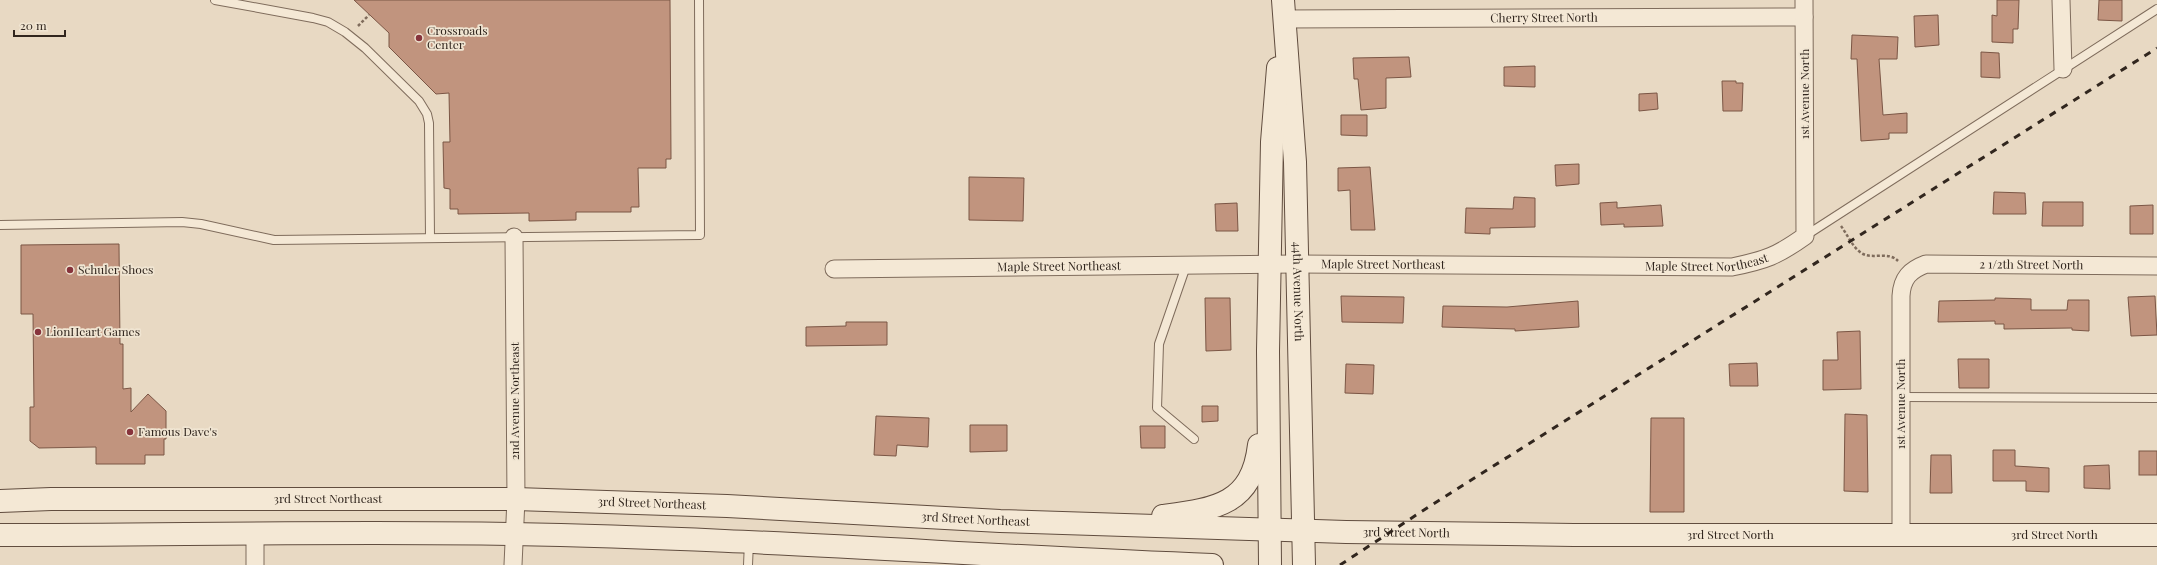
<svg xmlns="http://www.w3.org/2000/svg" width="2157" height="565" font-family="'Playfair Display',serif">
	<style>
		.building { fill: #c1947e; stroke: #7b5645 }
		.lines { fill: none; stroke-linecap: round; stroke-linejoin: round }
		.lane-casing { stroke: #7f6c5c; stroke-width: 10 }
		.street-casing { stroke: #7f6c5c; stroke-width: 19 }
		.secondary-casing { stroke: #614d3f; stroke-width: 24 }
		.path { stroke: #7f6c5c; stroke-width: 2.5; stroke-dasharray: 3 2; stroke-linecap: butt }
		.lane { stroke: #f4e8d5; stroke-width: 8 }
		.street { stroke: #f4e8d5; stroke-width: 17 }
		.secondary { stroke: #f4e8d5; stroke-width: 22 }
		.rail { stroke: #31261e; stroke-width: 3; stroke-dasharray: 7 7; stroke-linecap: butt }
		.poi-dot { fill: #87343c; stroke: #f0e5d2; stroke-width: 1.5 }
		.labels { text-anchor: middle; stroke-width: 3.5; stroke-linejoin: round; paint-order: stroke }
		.street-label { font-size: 12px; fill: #31261e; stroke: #f0e5d2 }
		.poi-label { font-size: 12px; fill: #31261e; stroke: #f0e5d2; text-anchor: start }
	</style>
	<rect width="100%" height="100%" fill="#e8d9c3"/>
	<!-- building -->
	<g class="building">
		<path d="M354,0H670L671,159H666V168H638L639,207H631V212H576V220L529,221V213L458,214V209H450V189L444,188L443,142H450L449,93L436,94L389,47V33Z"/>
		<path d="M1997,0H2019L2018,29H2013V43L1992,42V15L1997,16Z"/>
		<path d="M2099,0H2122V21L2098,20Z"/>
		<path d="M1938,15L1939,45L1915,47L1914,16Z"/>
		<path d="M1852,35L1898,37L1897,59H1879L1883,115L1907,113V133H1889V139L1861,141L1857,59H1851Z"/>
		<path d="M1981,52L1999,53L2000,78L1981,77Z"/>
		<path d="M1409,57L1411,77L1386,78V108L1361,110L1358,79H1354L1353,58Z"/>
		<path d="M1535,66V87L1504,86V67Z"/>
		<path d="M1722,81H1736V83H1743L1742,111H1723Z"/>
		<path d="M1657,93L1658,109L1639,111V94Z"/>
		<path d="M1341,115H1367V136L1341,135Z"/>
		<path d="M1579,164V184L1556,186L1555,165Z"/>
		<path d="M1370,167L1375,230H1351L1350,190L1338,191V168Z"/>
		<path d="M969,177L1024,178L1023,221L969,220Z"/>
		<path d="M1994,192L2025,193L2026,214H1993Z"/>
		<path d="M1514,197L1535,198V227L1490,228V234L1465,233L1466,208L1513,209Z"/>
		<path d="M1617,202V208L1661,205L1663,226L1624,227V224L1601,225L1600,203Z"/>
		<path d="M2043,202H2083V226H2042Z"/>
		<path d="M1237,203L1238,231H1216L1215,204Z"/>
		<path d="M2153,205V234H2130V206Z"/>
		<path d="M119,244L120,344H123V389L131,388V412L148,394L166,411V439H164V455H145V464H96V447L39,448L30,441V407H34L33,314H21V245Z"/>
		<path d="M1341,296L1404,297L1403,323L1342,322Z"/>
		<path d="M2155,296L2157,335L2131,336L2128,297Z"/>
		<path d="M1205,298H1230L1231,350L1206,351Z"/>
		<path d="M1995,298L2031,299V310H2067L2068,300H2089V331L2072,330V328L2004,329V324H1995V321L1938,322L1939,301L1995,300Z"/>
		<path d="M1578,301L1579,327L1515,331V329L1442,327L1443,306L1507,307Z"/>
		<path d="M846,322H887V345L806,346V327L846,326Z"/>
		<path d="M1860,331L1861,389L1823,390V360H1838L1837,332Z"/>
		<path d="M1958,359H1989V388H1959Z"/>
		<path d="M1757,363L1758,386H1730L1729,364Z"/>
		<path d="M1346,364L1374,365L1373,394L1345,393Z"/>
		<path d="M1202,406H1218V421L1202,422Z"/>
		<path d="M1845,414L1867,415L1868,492L1844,491Z"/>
		<path d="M876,416L929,418L928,447L897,445L896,456L874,455Z"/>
		<path d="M1651,418H1684V512H1650Z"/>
		<path d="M970,425H1007V451L970,452Z"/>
		<path d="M1140,426H1165V448H1141Z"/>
		<path d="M1993,450H2015V466L2049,468V492L2026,491V481H1993Z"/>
		<rect x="2139" y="451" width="18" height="24"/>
		<path d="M1931,455H1951L1952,493H1930Z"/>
		<path d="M2109,465L2110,489L2084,488V466Z"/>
	</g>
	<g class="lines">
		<defs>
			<g id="lane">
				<path d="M215,0L313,18L328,22L345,32L365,48L419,101L427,114L429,123L430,238"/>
				<path d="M0,225L182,222L201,224L274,240L700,235L699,0"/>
				<path d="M1805,236L2157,9"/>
				<path d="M1186,266L1159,344L1157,408L1194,439"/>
				<path d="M1901,397L2157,398"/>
				<path d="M748,565L749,542"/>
			</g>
			<g id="street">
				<path d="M2061,0L2063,69"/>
				<path id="s1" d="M1283,19L1804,17"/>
				<path id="s2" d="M834,269L1297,264L1732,267C1766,260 1777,256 1805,236L1804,0"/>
				<path d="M255,533V565"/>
				<path id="s3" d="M1901,536V296C1902,278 1910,270 1926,264L2157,266"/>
				<path d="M513,565L516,499L514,237"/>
			</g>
			<g id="secondary">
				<path id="s4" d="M1283,0L1295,162L1304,565"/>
				<path id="s5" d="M0,501L51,499H516L727,506L1000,521L1346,532L1574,535H2157"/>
				<path d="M1163,516C1215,509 1252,505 1259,445"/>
				<path d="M0,535C171,535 341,531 512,534C745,538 978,556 1212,565"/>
				<path d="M1270,565L1268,351L1272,142L1278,68"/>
			</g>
		</defs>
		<!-- lane casing -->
		<use href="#lane" class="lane-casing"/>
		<!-- street casing -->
		<use href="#street" class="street-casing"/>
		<!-- secondary casing -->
		<use href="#secondary" class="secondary-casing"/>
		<!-- path -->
		<g class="path">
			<path d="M358,26L369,15"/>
			<path d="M1841,226C1847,234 1852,246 1860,252C1871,261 1887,250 1898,261"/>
		</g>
		<!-- lane -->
		<use href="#lane" class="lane"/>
		<!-- street -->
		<use href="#street" class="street"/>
		<!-- secondary -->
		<use href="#secondary" class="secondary"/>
		<!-- rail -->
		<path class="rail" d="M1340,565L1430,506L2157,48"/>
	</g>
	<!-- markers -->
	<g class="poi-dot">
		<circle cx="419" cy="38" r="4"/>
		<circle cx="70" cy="270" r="4"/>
		<circle cx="38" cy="332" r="4"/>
		<circle cx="130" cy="432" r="4"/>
	</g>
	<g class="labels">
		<!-- street labels -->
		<g class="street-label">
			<text dy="4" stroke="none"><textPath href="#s1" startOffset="261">Cherry Street North</textPath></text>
			<text transform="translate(1805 94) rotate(-90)" y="4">1st Avenue North</text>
			<text dy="4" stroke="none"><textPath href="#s2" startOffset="873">Maple Street Northeast</textPath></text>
			<text dy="4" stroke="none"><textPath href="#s3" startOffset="389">2 1/2th Street North</textPath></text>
			<text dy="4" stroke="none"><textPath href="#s2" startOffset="549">Maple Street Northeast</textPath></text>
			<text dy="4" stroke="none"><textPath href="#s2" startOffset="225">Maple Street Northeast</textPath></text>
			<text dy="4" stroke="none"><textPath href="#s4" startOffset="292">44th Avenue North</textPath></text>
			<text transform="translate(515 401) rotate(-90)" y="4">2nd Avenue Northeast</text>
			<text transform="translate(1901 404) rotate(-90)" y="4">1st Avenue North</text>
			<text dy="4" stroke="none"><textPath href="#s5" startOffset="328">3rd Street Northeast</textPath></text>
			<text dy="4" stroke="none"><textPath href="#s5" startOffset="652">3rd Street Northeast</textPath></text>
			<text dy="4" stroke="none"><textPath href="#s5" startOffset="976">3rd Street Northeast</textPath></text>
			<text dy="4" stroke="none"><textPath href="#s5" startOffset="1407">3rd Street North</textPath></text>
			<text dy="4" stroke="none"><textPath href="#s5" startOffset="1731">3rd Street North</textPath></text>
			<text dy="4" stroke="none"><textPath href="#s5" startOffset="2055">3rd Street North</textPath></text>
		</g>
		<!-- poi labels -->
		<g class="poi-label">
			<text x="427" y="35">Crossroads<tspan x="427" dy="14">Center</tspan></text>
			<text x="78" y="274">Schuler Shoes</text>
			<text x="46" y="336">LionHeart Games</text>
			<text x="138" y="436">Famous Dave's</text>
		</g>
	</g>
	<!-- scale -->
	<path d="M14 30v6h51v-6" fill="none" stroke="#31261e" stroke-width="2"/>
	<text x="20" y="30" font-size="12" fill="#31261e" stroke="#f0e5d2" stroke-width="3" paint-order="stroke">20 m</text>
</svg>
